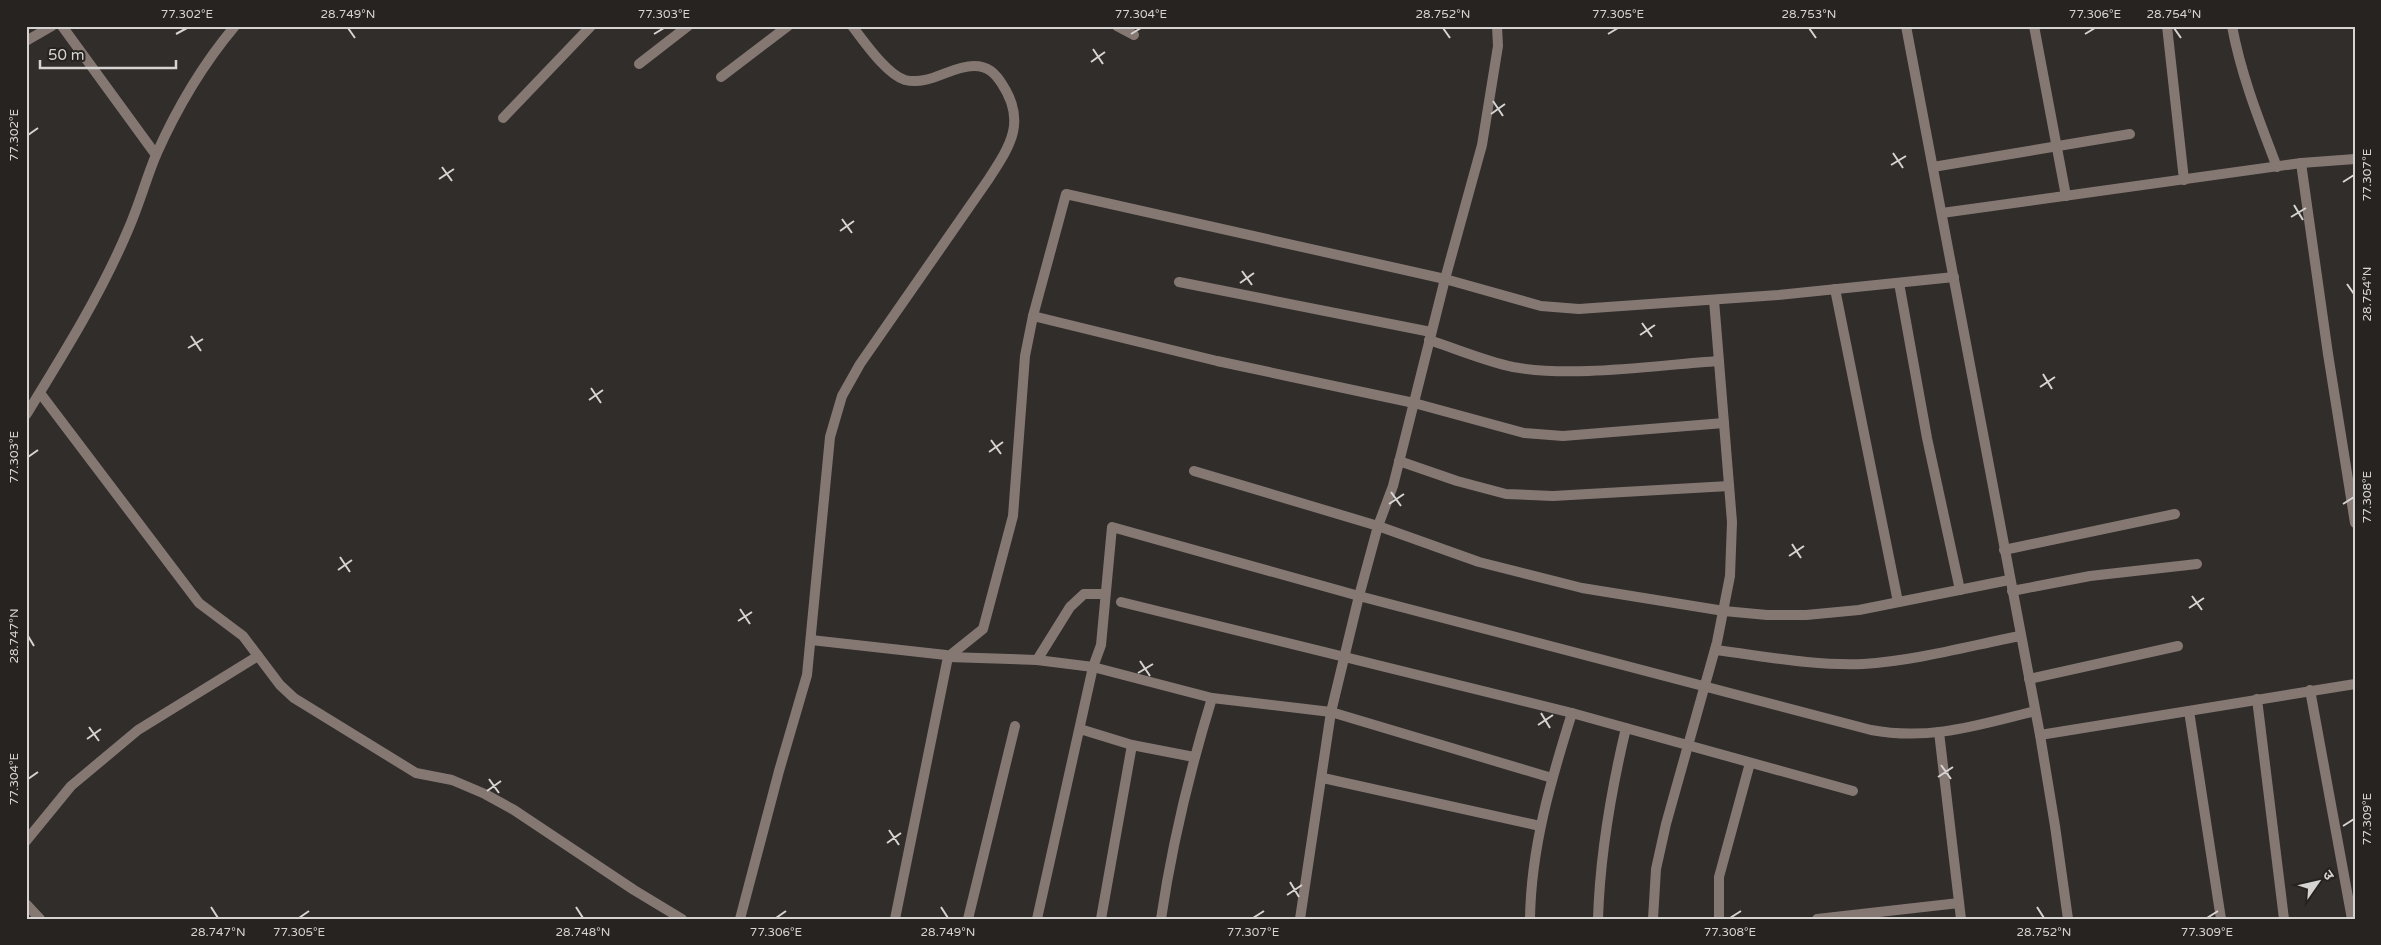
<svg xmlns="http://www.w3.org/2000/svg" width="2381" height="945" font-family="'Varela Round','Noto Sans Devanagari',sans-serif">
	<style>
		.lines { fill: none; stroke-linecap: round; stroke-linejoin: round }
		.street { stroke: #857873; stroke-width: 10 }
		.ticks { fill: none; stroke: #d6d4d2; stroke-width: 2 }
		.neatline { fill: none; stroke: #d6d4d2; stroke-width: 2 }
		.ticks-label { font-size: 12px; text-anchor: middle; fill: #d6d4d2 }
	</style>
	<rect width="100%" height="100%" fill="#302d2a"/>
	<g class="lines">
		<!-- street -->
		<g class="street">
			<path d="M62,26L156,155"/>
			<path d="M1117,26L1134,35"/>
			<path d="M1906,26L2040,735L2055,826L2068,919"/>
			<path d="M2034,26L2066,196"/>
			<path d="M2167,26L2184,180"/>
			<path d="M2232,26C2241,75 2259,120 2277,167"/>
			<path d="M26,41L52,26"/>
			<path d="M639,64L688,26"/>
			<path d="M721,77L788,26"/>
			<path d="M503,118L591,26"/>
			<path d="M2301,163L2328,354L2355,523"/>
			<path d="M1933,167L2130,134"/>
			<path d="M1942,213L2301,163L2355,159"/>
			<path d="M1179,282L1431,332"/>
			<path d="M1899,283L1927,438L1960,590"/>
			<path d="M1835,289L1898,602"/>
			<path d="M1033,316L1217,361L1414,403L1524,433L1563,436L1724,423"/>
			<path d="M1429,340C1457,349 1485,361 1513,367C1574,378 1656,365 1719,361"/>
			<path d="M40,393L199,603L243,636L280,685L294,698L416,773L452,780L485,794L514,810L634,890L682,919"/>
			<path d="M26,415C63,355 101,294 128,230C139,205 146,179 156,155C176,110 203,64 235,26"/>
			<path d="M1399,461L1457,481L1506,494L1553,496L1729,486"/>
			<path d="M1194,471L1378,526L1479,562L1582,588L1724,611L1767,615H1806L1859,610L2009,580"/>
			<path d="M2004,550L2175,514"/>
			<path d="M2012,591L2090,576L2197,564"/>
			<path d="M1121,602L1572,713L1853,791"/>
			<path d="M811,640L946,655L948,657L1037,660L1093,667L1212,698L1331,712L1552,778"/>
			<path d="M1715,650C1764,656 1813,666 1863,664C1915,661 1969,646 2020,636"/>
			<path d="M1037,660L1070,607L1084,594H1105"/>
			<path d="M2029,679L2178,646"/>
			<path d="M2310,690L2352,919"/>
			<path d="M2257,699L2284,919"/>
			<path d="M2189,711L2221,919"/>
			<path d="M1080,729L1132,745L1194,757"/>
			<path d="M1939,732L1961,919"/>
			<path d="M2040,735L2355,684"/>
			<path d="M1323,778L1540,826"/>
			<path d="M26,841L71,786L138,730L258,656"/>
			<path d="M26,904L40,919"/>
			<path d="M740,919L779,771L807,675L830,437L842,396L860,364L988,180C1010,146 1027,122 1002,84C995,73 988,66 974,66C950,66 930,86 905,80C886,74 864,41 852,26"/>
			<path d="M895,919L948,657L983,629L1013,516L1025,356L1033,316L1066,194L1445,279L1541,306L1579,309L1778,295L1954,277"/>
			<path d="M968,919L1015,726"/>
			<path d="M1037,919L1093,667L1101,645L1112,527L1359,596L1871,730C1930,741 1978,725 2035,711"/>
			<path d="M1101,919L1132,745"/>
			<path d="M1161,919C1172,844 1190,770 1212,698"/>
			<path d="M1300,919L1331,712L1359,596L1378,526L1393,486L1445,279L1482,145L1498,46L1497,26"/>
			<path d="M1530,919C1531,847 1551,780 1572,713"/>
			<path d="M1598,919C1600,854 1611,791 1626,728"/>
			<path d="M1653,919L1656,869L1666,824L1717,642L1730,576L1732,522L1714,300"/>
			<path d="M1719,919V877L1750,763"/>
			<path d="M1817,919L1959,903"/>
		</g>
	</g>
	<!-- ticks -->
	<path class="ticks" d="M348,28L355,38M1443,28L1450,38M1809,28L1816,38M2174,28L2181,38M176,34L187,28M654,34L664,28M1131,34L1141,28M1608,34L1618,28M2085,34L2095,28M1093,49L1103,64M1091,62L1105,52M1493,101L1503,116M1491,114L1505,104M28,135L38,128M1893,153L1903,168M1891,165L1906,156M442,167L452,181M439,179L454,169M2343,182L2354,175M2294,205L2303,220M2291,217L2306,208M842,219L852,233M840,231L854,221M1242,271L1252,285M1240,283L1254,273M2347,284L2354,294M1642,323L1652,337M1640,335L1655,325M191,336L201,351M188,348L203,339M2043,374L2052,389M2040,387L2055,377M591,388L601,403M589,400L603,390M991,440L1001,454M989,452L1003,442M28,457L38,450M1391,492L1401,506M1389,504L1404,494M2343,504L2354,497M1792,544L1801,558M1789,556L1804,546M340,557L350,572M338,570L352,560M2192,596L2202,610M2189,608L2204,598M740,609L750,624M738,621L752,612M28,636L34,646M1140,661L1150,676M1138,673L1153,664M1541,713L1550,728M1538,725L1553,715M89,727L99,741M87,739L101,729M1941,765L1951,779M1938,777L1953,767M28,779L38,772M489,779L499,793M487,791L501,781M2343,826L2354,819M889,830L899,845M887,843L901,833M1290,882L1299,897M1287,895L1302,885M211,907L218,918M576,907L583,918M941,907L948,918M2037,907L2044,918M299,918L309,911M776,918L786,911M1253,918L1264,911M1730,918L1741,911M2207,918L2218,911"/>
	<!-- border -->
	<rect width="2381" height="945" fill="none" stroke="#262320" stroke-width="55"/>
	<!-- north arrow -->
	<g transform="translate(2318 882) rotate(56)" stroke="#262320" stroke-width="4" paint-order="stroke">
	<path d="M0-4L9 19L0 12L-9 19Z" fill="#d6d4d2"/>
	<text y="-8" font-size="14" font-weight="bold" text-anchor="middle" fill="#d6d4d2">उ</text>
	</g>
	<!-- scale -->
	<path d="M40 60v8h136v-8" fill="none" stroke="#d6d4d2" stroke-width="2.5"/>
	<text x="48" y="60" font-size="15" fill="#d6d4d2" stroke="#262320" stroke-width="4" paint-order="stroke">50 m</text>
	<rect x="28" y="28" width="2326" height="890" class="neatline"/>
	<g class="ticks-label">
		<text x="187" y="18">77.302°E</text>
		<text x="348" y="18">28.749°N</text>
		<text x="664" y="18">77.303°E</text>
		<text x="1141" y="18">77.304°E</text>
		<text x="1443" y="18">28.752°N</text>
		<text x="1618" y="18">77.305°E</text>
		<text x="1809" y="18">28.753°N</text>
		<text x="2095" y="18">77.306°E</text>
		<text x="2174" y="18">28.754°N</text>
		<text transform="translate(14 135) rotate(-90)" y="4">77.302°E</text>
		<text transform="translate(2367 175) rotate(-90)" y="4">77.307°E</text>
		<text transform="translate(2367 294) rotate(-90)" y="4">28.754°N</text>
		<text transform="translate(14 457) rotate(-90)" y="4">77.303°E</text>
		<text transform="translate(2367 497) rotate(-90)" y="4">77.308°E</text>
		<text transform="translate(14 636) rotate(-90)" y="4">28.747°N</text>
		<text transform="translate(14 779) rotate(-90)" y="4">77.304°E</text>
		<text transform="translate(2367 819) rotate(-90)" y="4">77.309°E</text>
		<text x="218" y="936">28.747°N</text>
		<text x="299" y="936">77.305°E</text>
		<text x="583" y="936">28.748°N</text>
		<text x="776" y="936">77.306°E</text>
		<text x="948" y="936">28.749°N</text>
		<text x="1253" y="936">77.307°E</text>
		<text x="1730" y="936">77.308°E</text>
		<text x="2044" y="936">28.752°N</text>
		<text x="2207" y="936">77.309°E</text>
	</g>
</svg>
